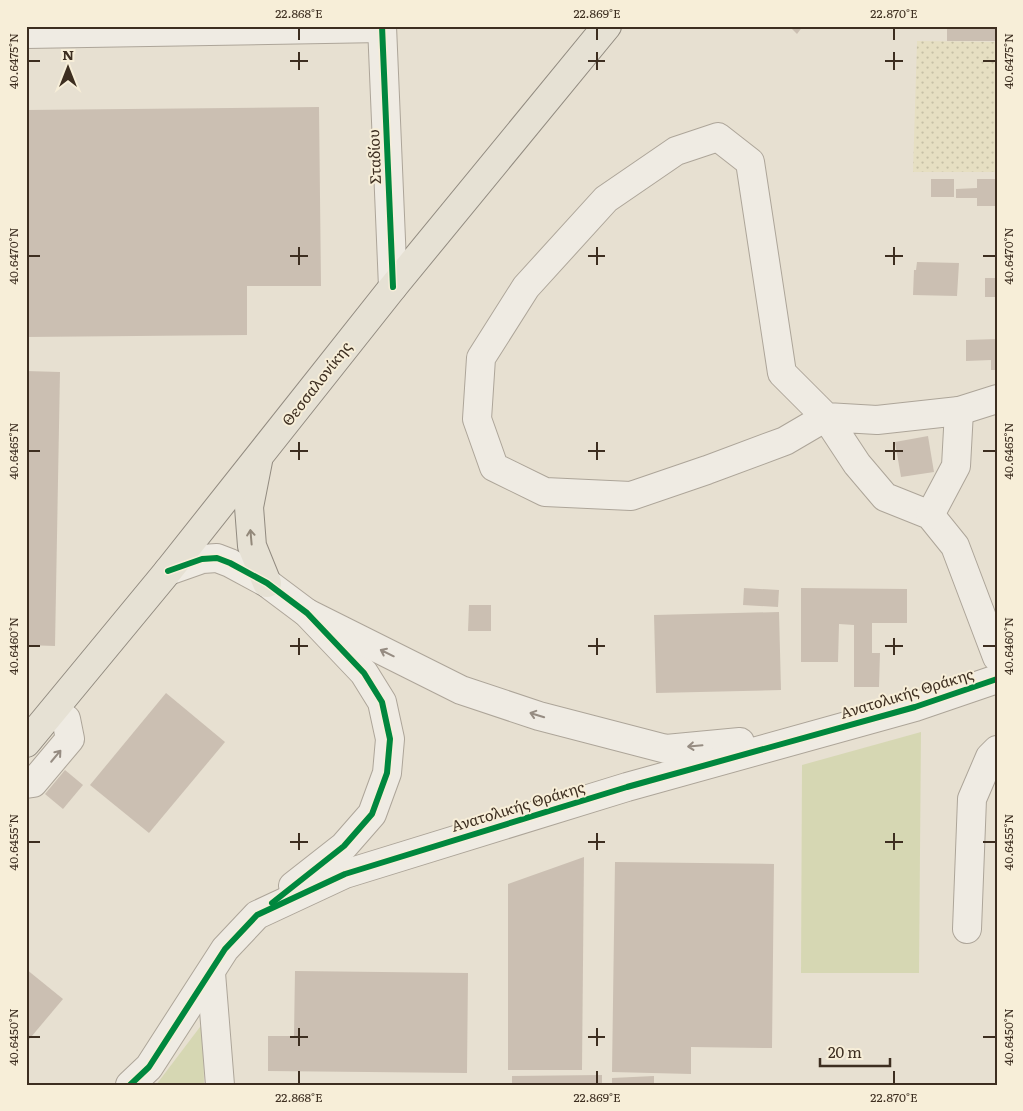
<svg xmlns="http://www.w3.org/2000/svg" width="1023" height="1111" font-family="Literata,serif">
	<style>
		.farmland { fill: url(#farmland-dots) }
		.green { fill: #d6d7b3 }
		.building { fill: #cbbfb2 }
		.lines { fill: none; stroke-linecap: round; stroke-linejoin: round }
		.minor-casing { stroke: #ada599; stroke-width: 30 }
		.major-casing { stroke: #928b80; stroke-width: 30 }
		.minor { stroke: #efebe3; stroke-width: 28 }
		.major { stroke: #e6e1d4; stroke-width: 28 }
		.cycleway-casing { stroke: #f7eed8; stroke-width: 9 }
		.cycleway { stroke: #00873e; stroke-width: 6 }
		.oneway { stroke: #92887a }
		.oneway2 { stroke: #968c82 }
		.ticks { fill: none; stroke: #3d2e20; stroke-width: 2 }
		.labels { text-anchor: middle; stroke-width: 4; stroke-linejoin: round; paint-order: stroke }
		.street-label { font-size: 15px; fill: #3d2e20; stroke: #f7eed8 }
		.neatline { fill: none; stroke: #3d2e20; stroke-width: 2 }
		.ticks-label { font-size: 12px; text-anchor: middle; fill: #3d2e20 }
	</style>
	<defs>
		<pattern id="farmland-dots" width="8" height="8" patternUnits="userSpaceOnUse" patternTransform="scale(1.25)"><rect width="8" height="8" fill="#e6dfc2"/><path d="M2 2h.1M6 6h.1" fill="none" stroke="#c6c0a6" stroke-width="1.8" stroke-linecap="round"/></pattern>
	</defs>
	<rect width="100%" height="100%" fill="#e7e0d1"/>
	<!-- farmland -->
	<path class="farmland" d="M917,41L997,42V172H913Z"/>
	<!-- green -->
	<g class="green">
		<path d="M921,732L919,973H801L802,765Z"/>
		<path d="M203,1023L204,1085H156Z"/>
	</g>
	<!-- building -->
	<g class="building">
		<path d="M789,26H803L797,34Z"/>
		<rect x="947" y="26" width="50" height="15"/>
		<path d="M319,107L321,286H247V335L26,337V110Z"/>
		<rect x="931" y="179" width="23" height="18"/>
		<path d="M977,179H997V206H977V198H956V189L977,188Z"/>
		<path d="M917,262L959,263L957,296L913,295L914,270H916Z"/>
		<rect x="985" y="278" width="12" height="19"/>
		<path d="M997,339V370H991V360L966,361V340Z"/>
		<path d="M26,371L60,372L55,646L26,645Z"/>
		<path d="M928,436L934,472L901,477L895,442Z"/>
		<path d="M744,588L779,590L778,607L743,605Z"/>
		<path d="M801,588L907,589V623H872V653H880L879,687H854V625L839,624L838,662H801Z"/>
		<path d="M469,605H491V631H468Z"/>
		<path d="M779,612L781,690L656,693L654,615Z"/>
		<path d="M166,693L225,742L149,833L90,785Z"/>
		<path d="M65,770L83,785L63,809L45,794Z"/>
		<path d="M584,857L582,1070H508V884Z"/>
		<path d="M615,862L774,864L772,1048L691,1047V1074L612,1072Z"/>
		<path d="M26,969L63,999L26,1043Z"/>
		<path d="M295,971L468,973L467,1073L268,1071V1036H294Z"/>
		<path d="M602,1075V1085H512V1076Z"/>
		<path d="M654,1076V1085H612V1078Z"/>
	</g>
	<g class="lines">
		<defs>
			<g id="minor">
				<path d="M382,26L393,287"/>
				<path d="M26,34L382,28"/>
				<path d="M997,399L959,411L877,420L826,417L785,441L707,470L631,496L545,492L494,467L477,419L481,358L526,287L606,199L676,151L718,137L750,162L782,373L826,417L857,464L885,497L930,515L955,546L997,657"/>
				<path d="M930,515L956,466L959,411"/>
				<path d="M168,571L202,559L217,558L230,563L267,583L307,613L364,673L382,702L390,739L387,773L372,814L344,846L293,886"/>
				<path d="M307,613L461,690L539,716L666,749L740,742"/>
				<path d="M26,784L33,783L70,739L66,719"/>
				<path d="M967,929L972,799L990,757L997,750"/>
				<path d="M211,973L220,1085"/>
				<path d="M130,1085L149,1067L225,949L257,915L345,874L627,787L915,707L997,679"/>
			</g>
			<g id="major">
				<path d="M258,461L249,507L252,546L267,583"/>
				<path d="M26,743L168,571L393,287L607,26"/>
			</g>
		</defs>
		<!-- minor casing -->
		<use href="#minor" class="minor-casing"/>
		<!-- major casing -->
		<use href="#major" class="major-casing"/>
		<!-- minor -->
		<use href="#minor" class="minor"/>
		<!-- major -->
		<use href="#major" class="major"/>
		<defs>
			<g id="cycleway">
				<path d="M382,26L393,287"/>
				<path d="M168,571L202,559L217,558L230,563L267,583L307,613L364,673L382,702L390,739L387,773L372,814L344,846L272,903"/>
				<path d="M130,1085L149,1067L225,949L257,915L345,874L627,787L915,707L997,679"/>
			</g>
		</defs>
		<!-- cycleway casing -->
		<use href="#cycleway" class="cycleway-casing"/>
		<!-- cycleway -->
		<use href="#cycleway" class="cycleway"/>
	</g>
	<!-- one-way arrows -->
	<defs><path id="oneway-shaft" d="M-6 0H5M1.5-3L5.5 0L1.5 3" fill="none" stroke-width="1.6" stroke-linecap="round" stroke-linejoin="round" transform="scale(1.25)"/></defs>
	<use class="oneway" href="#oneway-shaft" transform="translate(251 537) rotate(-95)"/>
	<g class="oneway2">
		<use href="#oneway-shaft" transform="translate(387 653) rotate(-154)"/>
		<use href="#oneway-shaft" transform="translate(537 715) rotate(-163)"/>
		<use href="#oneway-shaft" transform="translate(695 746) rotate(175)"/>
		<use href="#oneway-shaft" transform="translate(56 756) rotate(-50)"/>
	</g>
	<!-- ticks -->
	<path class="ticks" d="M299,28V40M597,28V40M894,28V40M299,52V70M597,52V70M894,52V70M28,61H40M290,61H308M588,61H605M885,61H903M983,61H996M299,247V265M597,247V265M894,247V265M28,256H40M290,256H308M588,256H605M885,256H903M983,256H996M299,442V460M597,442V460M894,442V460M28,451H40M290,451H308M588,451H605M885,451H903M983,451H996M299,638V655M597,638V655M894,638V655M28,646H40M290,646H308M588,646H605M885,646H903M983,646H996M299,833V850M597,833V850M894,833V850M28,842H40M290,842H308M588,842H605M885,842H903M983,842H996M299,1028V1046M597,1028V1046M28,1037H40M290,1037H308M588,1037H605M983,1037H996M299,1071V1084M597,1071V1084M894,1071V1084"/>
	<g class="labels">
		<!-- street labels -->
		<g class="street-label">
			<text transform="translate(375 157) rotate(-92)" y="5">Σταδίου</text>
			<text transform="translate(317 384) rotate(-52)" y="5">Θεσσαλονίκης</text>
			<text transform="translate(907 694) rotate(-17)" y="5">Ανατολικής Θράκης</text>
			<text transform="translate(518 807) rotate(-17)" y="5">Ανατολικής Θράκης</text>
		</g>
	</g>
	<!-- border -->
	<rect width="1023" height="1111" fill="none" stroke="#f7eed8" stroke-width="55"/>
	<!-- north arrow -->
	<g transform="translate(68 68)" stroke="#f7eed8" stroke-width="4" paint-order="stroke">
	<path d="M0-4L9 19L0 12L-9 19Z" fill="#3d2e20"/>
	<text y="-8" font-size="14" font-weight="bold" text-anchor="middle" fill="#3d2e20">N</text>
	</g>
	<!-- scale -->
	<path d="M820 1058v8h70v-8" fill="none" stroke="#3d2e20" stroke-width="2.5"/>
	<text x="828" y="1058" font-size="15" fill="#3d2e20" stroke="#f7eed8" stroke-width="4" paint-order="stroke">20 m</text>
	<rect x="28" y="28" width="968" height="1056" class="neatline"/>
	<g class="ticks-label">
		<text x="299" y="18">22.868°E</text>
		<text x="597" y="18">22.869°E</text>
		<text x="894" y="18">22.870°E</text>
		<text transform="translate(14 61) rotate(-90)" y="4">40.6475°N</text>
		<text transform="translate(1009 61) rotate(-90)" y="4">40.6475°N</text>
		<text transform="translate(14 256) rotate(-90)" y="4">40.6470°N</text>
		<text transform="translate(1009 256) rotate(-90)" y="4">40.6470°N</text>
		<text transform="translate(14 451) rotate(-90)" y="4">40.6465°N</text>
		<text transform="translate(1009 451) rotate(-90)" y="4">40.6465°N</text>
		<text transform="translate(14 646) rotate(-90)" y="4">40.6460°N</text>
		<text transform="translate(1009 646) rotate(-90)" y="4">40.6460°N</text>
		<text transform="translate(14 842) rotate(-90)" y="4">40.6455°N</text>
		<text transform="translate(1009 842) rotate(-90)" y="4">40.6455°N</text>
		<text transform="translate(14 1037) rotate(-90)" y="4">40.6450°N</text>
		<text transform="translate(1009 1037) rotate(-90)" y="4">40.6450°N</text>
		<text x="299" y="1102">22.868°E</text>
		<text x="597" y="1102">22.869°E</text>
		<text x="894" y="1102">22.870°E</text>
	</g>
</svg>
